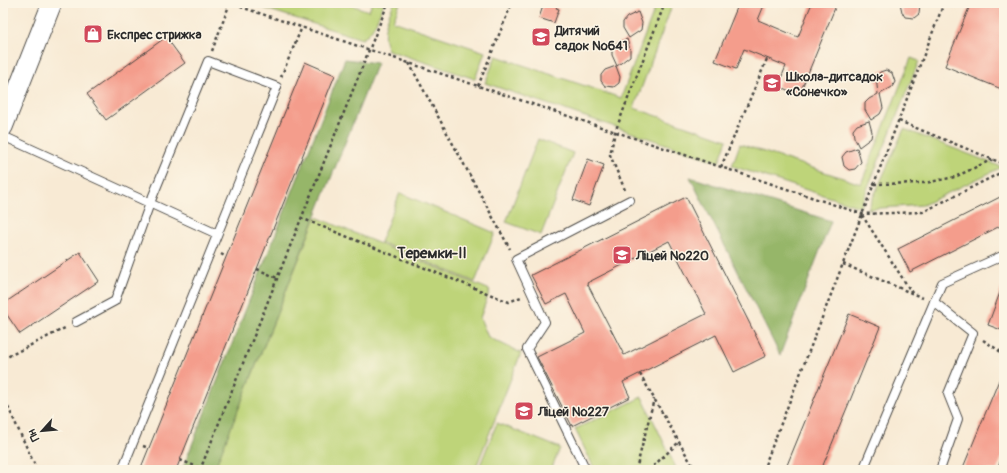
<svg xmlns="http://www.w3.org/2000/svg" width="1007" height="473" font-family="Pangolin,sans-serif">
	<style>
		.green { fill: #bed479; stroke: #748052 }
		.forest { fill: #96b669; stroke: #60704a }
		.building { fill: #f49d8c; fill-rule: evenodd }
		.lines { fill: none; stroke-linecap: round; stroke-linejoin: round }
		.service-casing { stroke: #4a4844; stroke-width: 10 }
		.tertiary-casing { stroke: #4a4844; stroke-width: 21 }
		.path { stroke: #4a4844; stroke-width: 2.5; stroke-dasharray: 3 3; stroke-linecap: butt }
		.service { stroke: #fff; stroke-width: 8 }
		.tertiary { stroke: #fff; stroke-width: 19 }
		.labels { text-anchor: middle; stroke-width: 3; stroke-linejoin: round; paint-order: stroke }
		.poi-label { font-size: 13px; font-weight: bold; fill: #2b2b2b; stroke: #fcf5e5; text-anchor: start }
		.quarter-label { font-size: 15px; font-weight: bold; fill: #2b2b2b; stroke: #fcf5e5 }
	</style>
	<rect width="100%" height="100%" fill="#fcf5e5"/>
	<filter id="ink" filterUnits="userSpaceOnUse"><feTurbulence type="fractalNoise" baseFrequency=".025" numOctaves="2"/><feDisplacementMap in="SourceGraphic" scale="8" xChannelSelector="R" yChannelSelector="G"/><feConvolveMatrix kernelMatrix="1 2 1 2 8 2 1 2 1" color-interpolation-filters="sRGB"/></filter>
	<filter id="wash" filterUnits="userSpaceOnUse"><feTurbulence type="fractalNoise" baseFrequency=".012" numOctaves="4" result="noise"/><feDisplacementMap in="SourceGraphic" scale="16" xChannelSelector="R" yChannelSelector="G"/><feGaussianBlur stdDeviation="0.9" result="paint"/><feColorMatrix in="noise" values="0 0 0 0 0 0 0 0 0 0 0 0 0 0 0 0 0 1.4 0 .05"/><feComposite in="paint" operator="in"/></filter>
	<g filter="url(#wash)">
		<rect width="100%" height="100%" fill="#f8ead4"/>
		<!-- green -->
		<g class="green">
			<path d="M247,3H345L369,11L372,3H384C378,16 375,31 362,39Z"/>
			<path d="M394,3H400L393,21L485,52L475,79L388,50C380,33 387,19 394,3Z"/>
			<path d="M657,3H673L634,108L727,140L719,162L485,83L496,56L621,98Z"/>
			<path d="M911,58L919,61L860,207L732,166L740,144L861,184Z"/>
			<path d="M904,129L1002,167L923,205L868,209Z"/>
			<path d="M538,139L573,153L541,235L506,222Z"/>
			<path d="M400,193L495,233L475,282L380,242Z"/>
			<path d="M316,217L490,290L480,318L488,337L521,353L475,470H214Z"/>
			<path d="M642,397L677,470H595L575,429Z"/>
			<path d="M497,423L560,448L551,470H478Z"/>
		</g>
		<!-- forest -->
		<g class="forest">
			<path d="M345,59L377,63L214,470H182Z"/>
			<path d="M690,177L831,221L780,355Z"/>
		</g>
		<g id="blocks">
			<!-- building -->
			<g class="building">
				<path d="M544,3H559L556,8L559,9L554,23L539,18Z"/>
				<path d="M739,3H765L758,20L798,37L812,3H837L799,95L778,86L786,66L744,49L736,69L715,61Z"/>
				<path d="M900,3H920L919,14L914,18L905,17L902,12Z"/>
				<path d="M971,3H1004V90L945,66Z"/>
				<path d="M638,12L642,23L641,30L629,38L623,28V22L627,17Z"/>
				<path d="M166,37L185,63L106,120L87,94Z"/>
				<path d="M627,39L630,50V56L617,66L612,55V48L616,44Z"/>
				<path d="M305,62L335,75L176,470H140Z"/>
				<path d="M616,66L620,77L619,83L614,87L605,86L601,81V75L605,70Z"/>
				<path d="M886,70L892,73L895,82L892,87L880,94L883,108L880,114L871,120L865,110V103L869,99L878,94L876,77L880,72Z"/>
				<path d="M869,121L872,132L871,138L859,147L854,137L853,130L857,125Z"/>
				<path d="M857,148L861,162L855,169L849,170L844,166L842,157L846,152Z"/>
				<path d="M588,159L604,165L589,206L573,200Z"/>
				<path d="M1004,195V224L910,272L898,249Z"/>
				<path d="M686,197L766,356L734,372L716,335L623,382L630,397L572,426L537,357L585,333L566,294L546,304L531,275ZM669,241L706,314L624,355L587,283Z"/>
				<path d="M80,252L99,281L20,334L3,309V304Z"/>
				<path d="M1002,287H1004V331L988,325Z"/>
				<path d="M849,314L880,327L849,403L821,470H785Z"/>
				<path d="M1004,368V452L997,470H962Z"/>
			</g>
		</g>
	</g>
	<g filter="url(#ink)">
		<use href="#blocks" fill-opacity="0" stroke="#4a4844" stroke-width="1"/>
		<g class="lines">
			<defs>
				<g id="service">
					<path d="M3,136L217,234"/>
					<path d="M934,302L973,333L948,394L958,419L940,470"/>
					<path d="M76,322L115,301L150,203L208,61L277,87L122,470"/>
					<path d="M586,470L527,349L545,322L516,259L630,200"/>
					<path d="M863,470L942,283L1004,255"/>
				</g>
				<path id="tertiary" d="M3,127L52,3"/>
			</defs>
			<!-- service casing -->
			<use href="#service" class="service-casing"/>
			<!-- tertiary casing -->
			<use href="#tertiary" class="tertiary-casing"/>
			<!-- path -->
			<g class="path">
				<path d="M229,3L862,214L923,212L1004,171"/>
				<path d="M212,51L230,3"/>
				<path d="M409,63L510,249"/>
				<path d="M281,77L302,27"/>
				<path d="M478,86L512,3"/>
				<path d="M899,121L1004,164"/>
				<path d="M721,167L767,59"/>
				<path d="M874,184L925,183L955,177L993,159"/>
				<path d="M625,190L610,155L615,132L665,3"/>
				<path d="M862,215L912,293"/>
				<path d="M301,218L509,302L521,297"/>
				<path d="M221,254L226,257"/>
				<path d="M843,264L923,298"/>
				<path d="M257,269L277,278"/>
				<path d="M983,340L1004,354"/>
				<path d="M3,359L67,327"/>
				<path d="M640,374L695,470"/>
				<path d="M3,396L37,470"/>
				<path d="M143,446L149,448"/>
				<path d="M180,460L200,468"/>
				<path d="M200,470L388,3"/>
				<path d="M636,470L654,399"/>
				<path d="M649,470L679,442"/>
				<path d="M763,470L944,3"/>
			</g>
			<!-- service -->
			<use href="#service" class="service"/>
			<!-- tertiary -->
			<use href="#tertiary" class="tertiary"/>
		</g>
	</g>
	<!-- icons -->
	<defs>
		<symbol id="shop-square" viewBox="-11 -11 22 22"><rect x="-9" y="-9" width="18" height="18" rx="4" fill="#d1495b" stroke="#fcf5e5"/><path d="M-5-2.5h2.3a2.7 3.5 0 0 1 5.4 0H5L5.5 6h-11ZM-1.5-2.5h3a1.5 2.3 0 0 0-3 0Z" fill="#fff"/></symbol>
		<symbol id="school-square" viewBox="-11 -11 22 22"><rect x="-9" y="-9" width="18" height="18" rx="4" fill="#d1495b" stroke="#fcf5e5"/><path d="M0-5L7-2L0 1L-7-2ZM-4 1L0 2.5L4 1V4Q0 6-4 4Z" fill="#fff"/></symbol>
	</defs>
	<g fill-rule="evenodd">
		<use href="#shop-square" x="82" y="23" width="22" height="22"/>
		<use href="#school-square" x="530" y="26" width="22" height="22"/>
		<use href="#school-square" x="761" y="72" width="22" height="22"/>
		<use href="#school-square" x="611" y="244" width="22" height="22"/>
		<use href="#school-square" x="513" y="400" width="22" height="22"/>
	</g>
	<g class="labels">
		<!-- poi labels -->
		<g class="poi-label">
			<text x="555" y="35">Дитячий<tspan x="555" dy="15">садок №641</tspan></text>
			<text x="107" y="39">Експрес стрижка</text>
			<text x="786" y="81">Школа-дитсадок<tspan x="786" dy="15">«Сонечко»</tspan></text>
			<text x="636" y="260">Ліцей №220</text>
			<text x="538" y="416">Ліцей №227</text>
		</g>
		<!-- quarter labels -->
		<g class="quarter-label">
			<text x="432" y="258">Теремки-ІІ</text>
		</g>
	</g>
	<!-- margin -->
	<rect width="1007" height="473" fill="none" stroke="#fcf5e5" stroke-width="16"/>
	<!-- north arrow -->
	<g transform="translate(42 431) rotate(243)" stroke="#fcf5e5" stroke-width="3" paint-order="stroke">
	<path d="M0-3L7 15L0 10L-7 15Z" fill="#2b2b2b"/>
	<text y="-6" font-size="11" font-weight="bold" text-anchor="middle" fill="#2b2b2b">Пн</text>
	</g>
</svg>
